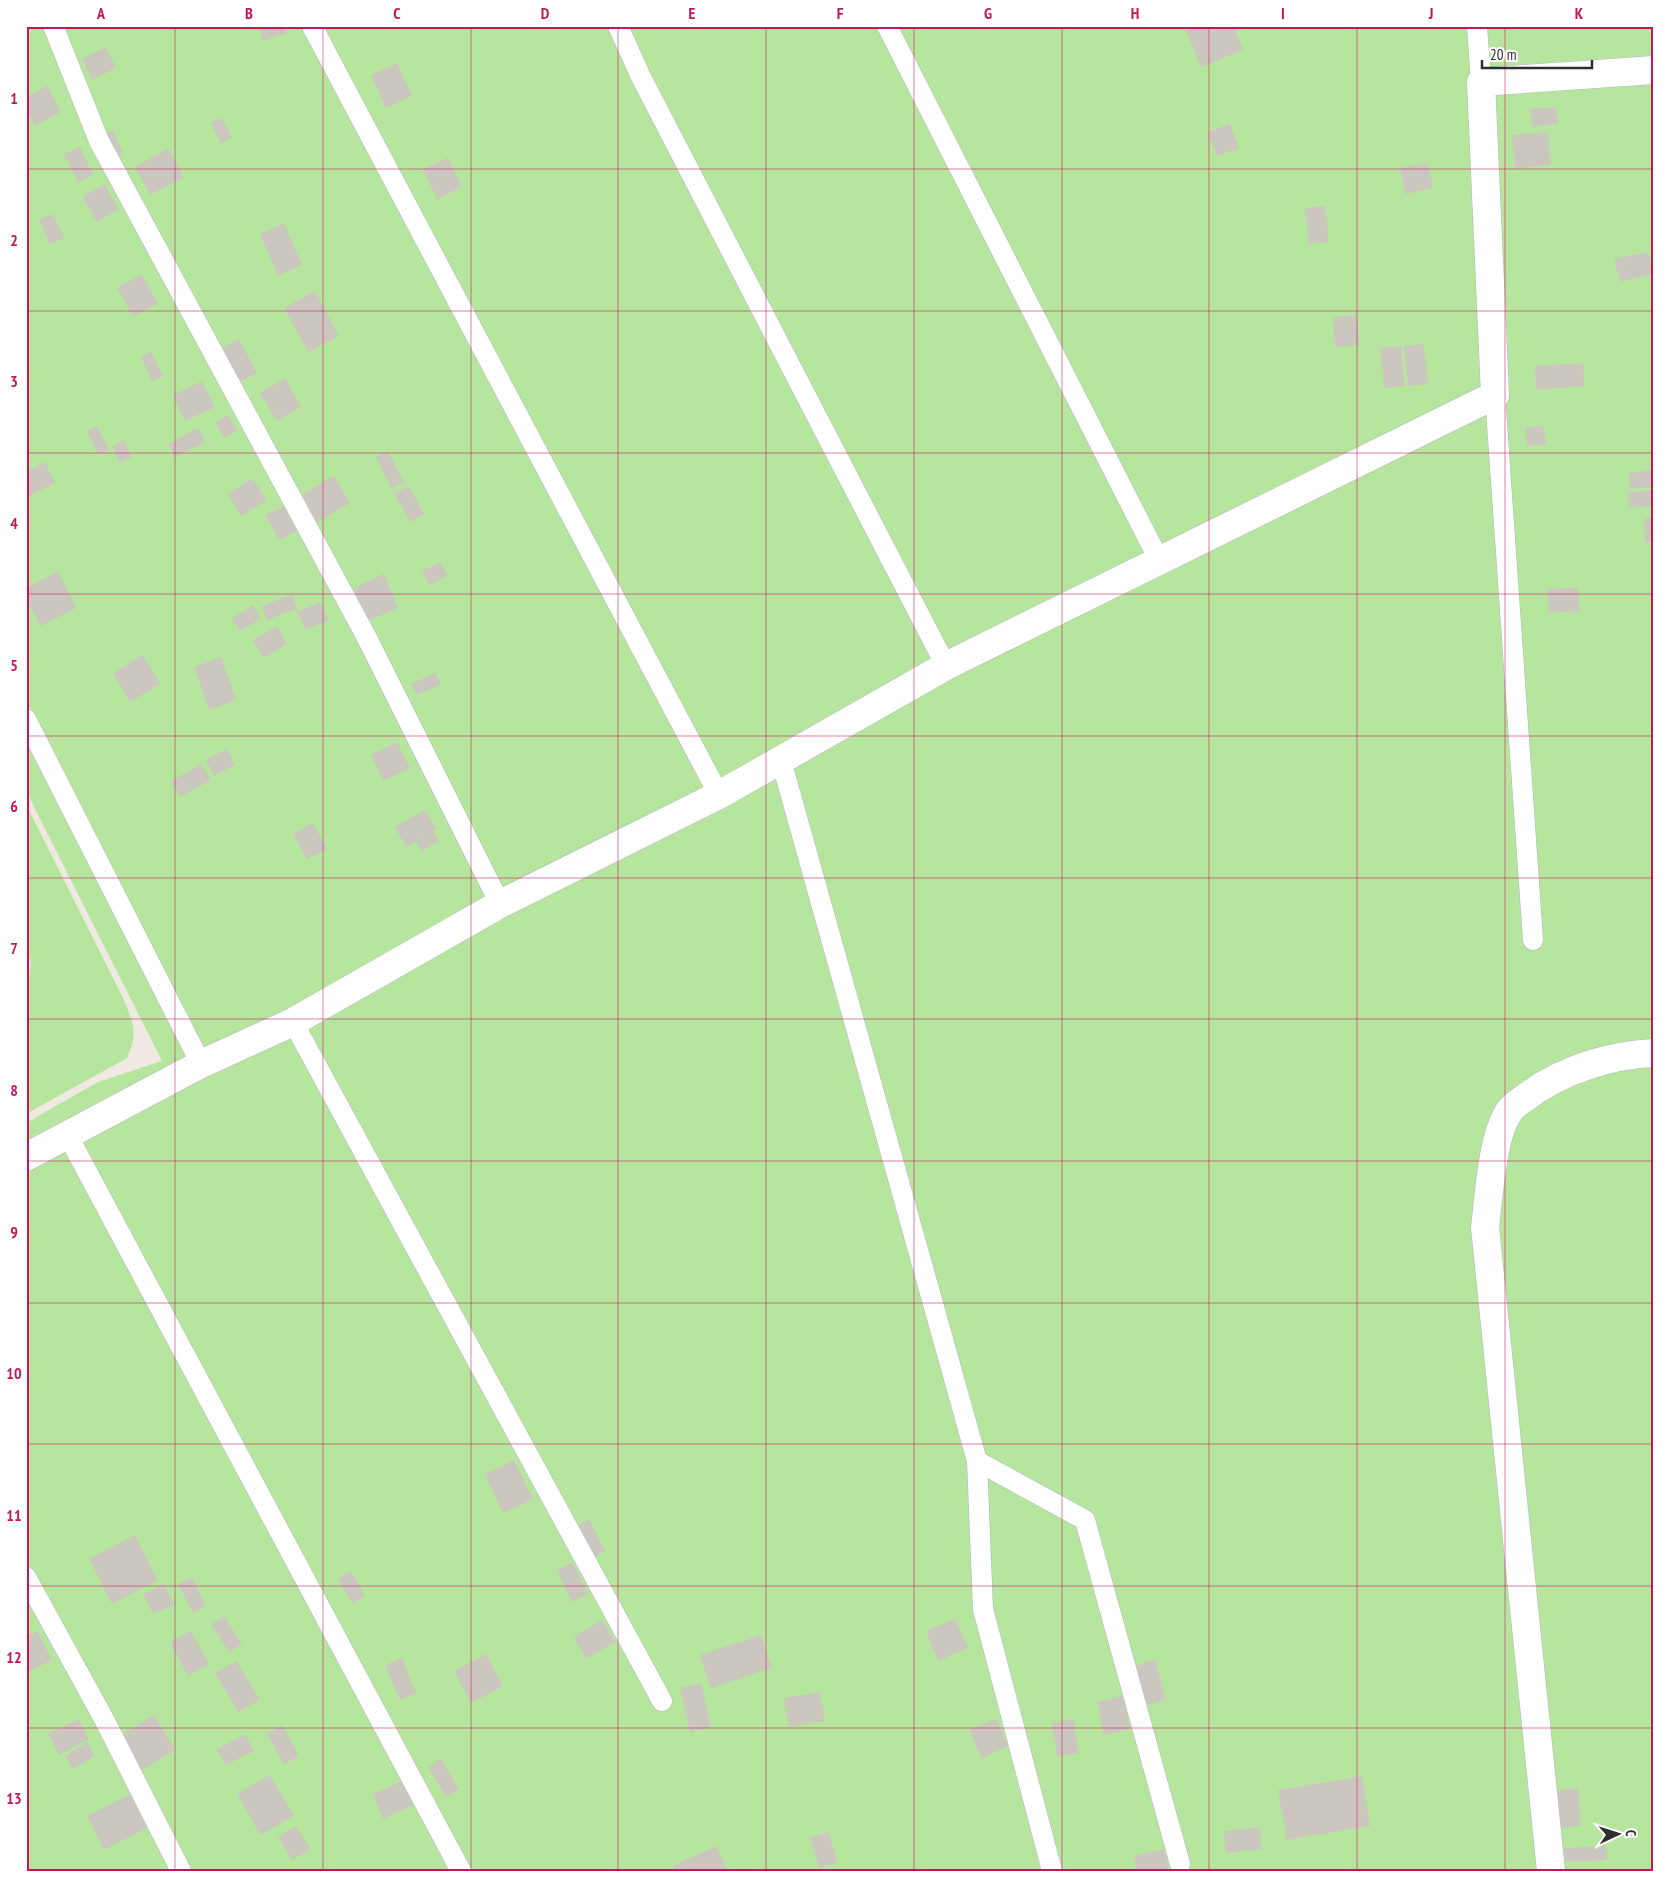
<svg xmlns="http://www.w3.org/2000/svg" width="1680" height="1897" font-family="'PT Sans Narrow',sans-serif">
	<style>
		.green { fill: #b6e59e }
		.building { fill: #cbc7bf }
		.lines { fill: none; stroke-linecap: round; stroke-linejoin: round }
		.service-casing { stroke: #b4b7c1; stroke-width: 21 }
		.minor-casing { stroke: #b4b7c1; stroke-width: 29 }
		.service { stroke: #fff; stroke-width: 20 }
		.minor { stroke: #fff; stroke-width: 28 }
		.grid { fill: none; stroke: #c2185b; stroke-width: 1; stroke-opacity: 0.55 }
		.neatline { fill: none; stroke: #c2185b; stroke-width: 2 }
		.grid-label { font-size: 16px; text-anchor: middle; font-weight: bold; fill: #c2185b }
	</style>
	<rect width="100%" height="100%" fill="#efe9e1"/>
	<!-- green -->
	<g class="green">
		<path d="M26,26H1654V1871H26V1123L98,1082L162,1061L26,791Z"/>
		<path d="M26,804L123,998C133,1023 139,1032 127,1058L26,1114V1001L31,963L26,948Z"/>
	</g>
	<!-- building -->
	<g class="building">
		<path d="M259,26H285L287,33L263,41Z"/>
		<path d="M1184,26H1234L1243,50L1201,67Z"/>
		<path d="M106,47L116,68L92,80L82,59Z"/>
		<path d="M397,63L412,96L386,108L371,75Z"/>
		<path d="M47,86L61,112L35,126L26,109V97Z"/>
		<path d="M1556,107L1558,124L1532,127L1530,109Z"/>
		<path d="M222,118L232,138L221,143L211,123Z"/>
		<path d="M1230,124L1239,148L1217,156L1207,132Z"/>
		<path d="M113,130L123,153L114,157L103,134Z"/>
		<path d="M1548,132L1551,165L1515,169L1512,135Z"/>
		<path d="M80,147L93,175L78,182L64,154Z"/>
		<path d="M168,148L184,177L150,195L135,167Z"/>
		<path d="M448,158L462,187L437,199L423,169Z"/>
		<path d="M1428,163L1433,188L1405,194L1400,168Z"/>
		<path d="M104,184L119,209L97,222L82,197Z"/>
		<path d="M1325,206L1329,242L1309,244L1305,208Z"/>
		<path d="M53,214L64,238L50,244L39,220Z"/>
		<path d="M284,223L302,265L278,276L260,234Z"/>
		<path d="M1648,252L1653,274L1620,282L1614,259Z"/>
		<path d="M141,274L158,303L133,317L117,288Z"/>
		<path d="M315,291L339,336L308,352L284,308Z"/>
		<path d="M1357,315L1359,345L1335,347L1333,317Z"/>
		<path d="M239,339L257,373L238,383L220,349Z"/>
		<path d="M1424,344L1428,384L1408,386L1404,346Z"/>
		<path d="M1401,346L1405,386L1384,388L1380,348Z"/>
		<path d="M151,352L163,376L152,381L141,357Z"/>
		<path d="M1583,363L1585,386L1536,390L1535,366Z"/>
		<path d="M285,378L301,407L277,421L260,393Z"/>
		<path d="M202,381L215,407L185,421L173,395Z"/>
		<path d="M228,415L237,431L224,438L215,422Z"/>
		<path d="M97,426L109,450L98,455L87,431Z"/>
		<path d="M1544,426L1546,445L1527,446L1525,427Z"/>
		<path d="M198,428L205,442L175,457L168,444Z"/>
		<path d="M124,440L132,457L120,463L112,447Z"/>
		<path d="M388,451L404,482L391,488L376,457Z"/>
		<path d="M45,462L55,483L26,498V472Z"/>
		<path d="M1654,470V487L1630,489L1629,473Z"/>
		<path d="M334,476L350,503L317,522L301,495Z"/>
		<path d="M252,478L267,500L241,516L228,494Z"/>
		<path d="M409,486L424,514L410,522L394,493Z"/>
		<path d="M1654,490V506L1629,508L1628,492Z"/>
		<path d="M284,506L297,531L279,540L265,515Z"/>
		<path d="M1654,518V541L1645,542L1644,519Z"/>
		<path d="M441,562L448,576L429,585L422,571Z"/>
		<path d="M58,571L76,608L41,626L26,598V588Z"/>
		<path d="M384,574L398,608L368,621L353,588Z"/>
		<path d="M1578,588L1580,611L1549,613L1547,589Z"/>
		<path d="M292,594L297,609L267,620L262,606Z"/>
		<path d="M320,602L329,620L306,630L297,612Z"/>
		<path d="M253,605L261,619L240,631L232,618Z"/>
		<path d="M277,626L287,644L263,658L253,640Z"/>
		<path d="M143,655L160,684L130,702L113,673Z"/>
		<path d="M221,657L236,700L209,710L194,667Z"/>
		<path d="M435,673L441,684L417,695L411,684Z"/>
		<path d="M397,742L410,768L383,781L371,755Z"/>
		<path d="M227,749L235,765L214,776L206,760Z"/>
		<path d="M201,764L211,780L180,797L171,781Z"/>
		<path d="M425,810L437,830L433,831L439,841L422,851L416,842L429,834L406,847L395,827Z"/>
		<path d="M313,823L327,849L307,859L293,834Z"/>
		<path d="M514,1460L533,1499L503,1513L485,1474Z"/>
		<path d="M589,1520L605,1551L593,1558L577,1526Z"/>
		<path d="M135,1535L158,1580L112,1604L89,1559Z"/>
		<path d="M573,1563L588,1594L572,1602L557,1570Z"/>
		<path d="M351,1571L365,1596L352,1603L338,1579Z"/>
		<path d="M192,1577L206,1606L193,1613L178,1584Z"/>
		<path d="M164,1584L174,1605L153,1614L143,1594Z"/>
		<path d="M224,1616L242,1644L229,1652L211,1624Z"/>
		<path d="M955,1619L968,1648L938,1661L926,1631Z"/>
		<path d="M602,1620L615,1642L586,1659L574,1637Z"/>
		<path d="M37,1631L52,1660L26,1673V1636Z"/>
		<path d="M191,1631L209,1664L188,1676L170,1642Z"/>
		<path d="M761,1635L772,1668L711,1688L700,1655Z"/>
		<path d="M486,1654L503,1686L471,1703L454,1671Z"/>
		<path d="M402,1658L416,1693L400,1700L385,1665Z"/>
		<path d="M1155,1660L1166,1700L1145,1706L1133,1666Z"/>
		<path d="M237,1661L260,1700L238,1712L215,1673Z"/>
		<path d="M701,1683L711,1727L690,1732L680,1688Z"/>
		<path d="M819,1692L825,1721L789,1727L784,1698Z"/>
		<path d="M1123,1696L1130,1729L1104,1735L1097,1702Z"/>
		<path d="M154,1715L175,1750L142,1770L121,1735Z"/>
		<path d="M79,1719L89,1739L59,1755L48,1734Z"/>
		<path d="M996,1719L1008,1746L982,1758L969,1730Z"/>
		<path d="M1073,1719L1079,1753L1057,1757L1052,1723Z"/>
		<path d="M282,1725L299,1756L284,1764L267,1734Z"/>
		<path d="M245,1734L254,1751L226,1765L217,1749Z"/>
		<path d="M87,1742L95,1756L72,1769L65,1756Z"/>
		<path d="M441,1759L459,1789L446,1797L428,1767Z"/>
		<path d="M270,1775L294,1816L260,1835L237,1794Z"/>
		<path d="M1362,1776L1370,1826L1287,1840L1278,1790Z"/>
		<path d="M402,1781L413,1805L383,1819L373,1794Z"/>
		<path d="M1578,1788L1581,1826L1558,1828L1554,1791Z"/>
		<path d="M131,1794L147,1828L104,1850L87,1816Z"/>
		<path d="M296,1826L310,1849L292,1860L278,1837Z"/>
		<path d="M1260,1827L1262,1849L1226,1853L1224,1831Z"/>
		<path d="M829,1832L837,1863L819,1868L810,1837Z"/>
		<path d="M717,1846L727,1871H676L674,1865Z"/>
		<path d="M1606,1846L1607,1860L1565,1862L1564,1848Z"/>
		<path d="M1164,1849L1169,1871H1137L1134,1856Z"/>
	</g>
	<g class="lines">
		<defs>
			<g id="service">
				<path d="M312,26L719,795"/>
				<path d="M618,26L641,77L946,666"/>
				<path d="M887,26L1159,560"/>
				<path d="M1477,26L1481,82"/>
				<path d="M54,28L99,141L367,638L500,904"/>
				<path d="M1495,395L1533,940"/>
				<path d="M26,719L201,1064"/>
				<path d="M781,760L977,1461L1085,1520L1180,1864"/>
				<path d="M293,1022L662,1701"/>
				<path d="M67,1134L461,1871"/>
				<path d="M977,1461L983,1609L1052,1871"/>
				<path d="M26,1577L104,1719L181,1871"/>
			</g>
			<g id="minor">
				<path d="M26,1157L201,1064L293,1022L500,904L719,795L946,666L1495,395L1481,82L1654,70"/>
				<path d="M1551,1871L1485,1227C1489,1197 1492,1132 1511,1109C1515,1104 1521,1101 1526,1097C1562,1070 1609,1055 1654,1053"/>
			</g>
		</defs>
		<!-- service casing -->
		<use href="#service" class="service-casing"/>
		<!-- minor casing -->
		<use href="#minor" class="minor-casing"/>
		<!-- service -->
		<use href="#service" class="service"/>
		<!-- minor -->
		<use href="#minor" class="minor"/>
	</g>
	<!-- grid -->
	<path class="grid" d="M175,26V1871M323,26V1871M471,26V1871M618,26V1871M766,26V1871M914,26V1871M1062,26V1871M1209,26V1871M1357,26V1871M1505,26V1871M26,169H1654M26,311H1654M26,453H1654M26,594H1654M26,736H1654M26,878H1654M26,1019H1654M26,1161H1654M26,1303H1654M26,1444H1654M26,1586H1654M26,1728H1654"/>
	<!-- border -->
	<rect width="1680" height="1897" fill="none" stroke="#ffffff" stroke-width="55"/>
	<!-- north arrow -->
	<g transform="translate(1618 1834) rotate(86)" stroke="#ffffff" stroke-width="4" paint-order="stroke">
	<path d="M0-4L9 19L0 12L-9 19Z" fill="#2e2e2e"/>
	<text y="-8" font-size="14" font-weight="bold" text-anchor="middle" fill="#2e2e2e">С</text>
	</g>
	<!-- scale -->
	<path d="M1482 60v8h110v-8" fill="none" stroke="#2e2e2e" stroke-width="2.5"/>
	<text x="1490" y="60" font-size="15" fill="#2e2e2e" stroke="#ffffff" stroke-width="4" paint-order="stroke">20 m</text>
	<rect x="28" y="28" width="1624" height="1842" class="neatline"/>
	<g class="grid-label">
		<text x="101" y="19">A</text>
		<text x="249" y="19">B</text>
		<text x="397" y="19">C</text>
		<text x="545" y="19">D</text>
		<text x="692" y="19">E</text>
		<text x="840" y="19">F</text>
		<text x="988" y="19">G</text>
		<text x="1135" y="19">H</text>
		<text x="1283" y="19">I</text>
		<text x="1431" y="19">J</text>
		<text x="1579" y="19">K</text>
		<text x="14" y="104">1</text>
		<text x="14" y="246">2</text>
		<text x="14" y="387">3</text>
		<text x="14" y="529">4</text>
		<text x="14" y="671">5</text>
		<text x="14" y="812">6</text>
		<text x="14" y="954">7</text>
		<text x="14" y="1096">8</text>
		<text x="14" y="1238">9</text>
		<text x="14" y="1379">10</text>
		<text x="14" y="1521">11</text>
		<text x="14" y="1663">12</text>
		<text x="14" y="1804">13</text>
	</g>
</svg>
